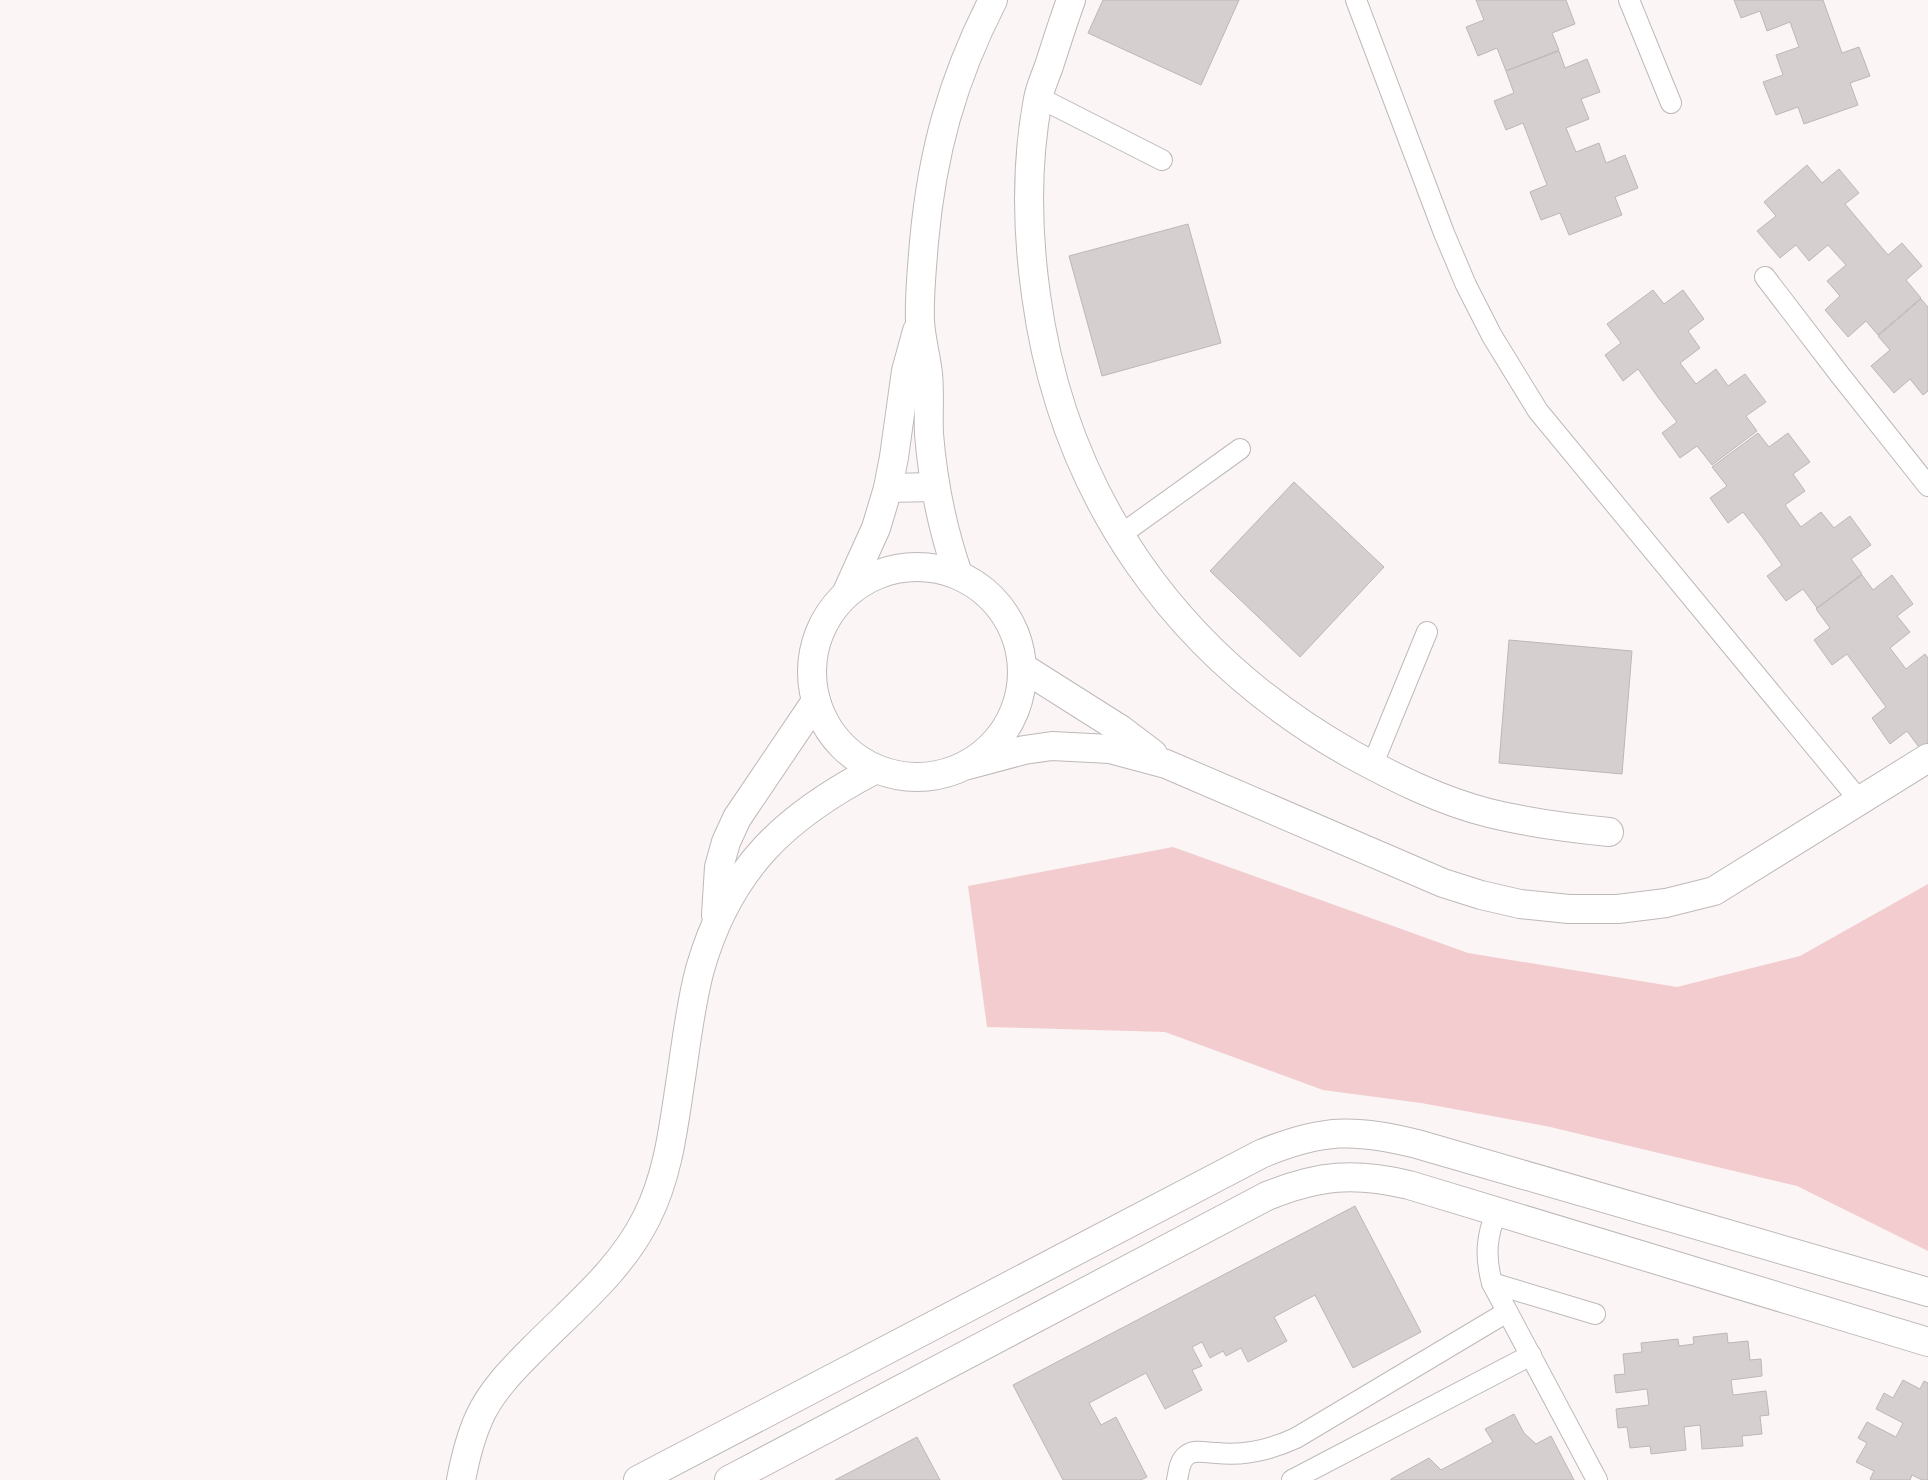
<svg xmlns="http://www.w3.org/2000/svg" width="1928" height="1480" font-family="Jost,sans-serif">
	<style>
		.green { fill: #f2cccf }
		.building { fill: #d6cfd0; stroke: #bdb7b8 }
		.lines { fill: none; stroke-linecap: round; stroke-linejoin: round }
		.service-casing { stroke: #bfb8b9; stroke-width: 22 }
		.minor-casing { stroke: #bfb8b9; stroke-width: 30 }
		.service { stroke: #fff; stroke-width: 20 }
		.minor { stroke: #fff; stroke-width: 28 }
	</style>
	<rect width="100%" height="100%" fill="#fcf5f5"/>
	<!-- green -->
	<path class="green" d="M1173,847L1468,953L1677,987L1800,956L1928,884V1251L1797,1186L1546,1126L1421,1103L1323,1090L1165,1032L987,1027L968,886Z"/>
	<!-- building -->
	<g class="building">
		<path d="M1103,0H1239L1201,85L1088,33Z"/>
		<path d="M1476,0H1566L1575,24L1552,33L1559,50L1506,71L1497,48L1478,56L1466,27L1484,20Z"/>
		<path d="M1734,0H1823L1842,53L1859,47L1870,76L1850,83L1858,105L1804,124L1798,107L1776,115L1763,82L1783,75L1776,55L1799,47L1790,22L1767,31L1760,11L1741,18Z"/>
		<path d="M1559,51L1565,68L1587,59L1600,92L1581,99L1589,119L1566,128L1576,152L1599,143L1606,163L1625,155L1638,188L1615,197L1622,215L1569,235L1560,213L1541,220L1530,192L1547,185L1523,123L1506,130L1494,101L1514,93L1506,71Z"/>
		<path d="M1807,165L1822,183L1839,169L1859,193L1845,204L1888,255L1902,243L1922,266L1906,280L1921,298L1878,335L1866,321L1848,337L1825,310L1840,296L1827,281L1846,265L1828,245L1809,261L1796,245L1780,258L1757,231L1776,216L1764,202Z"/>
		<path d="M1188,224L1221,343L1102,376L1069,256Z"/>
		<path d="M1653,290L1664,304L1683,290L1704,319L1688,331L1700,348L1680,363L1696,384L1716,369L1728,386L1745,374L1766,402L1746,416L1757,431L1712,465L1697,446L1680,458L1662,433L1677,422L1657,396L1638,369L1623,381L1605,355L1621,343L1607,324Z"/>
		<path d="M1921,299L1928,307V391L1923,395L1910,379L1894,393L1871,366L1890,350L1878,336Z"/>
		<path d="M1758,433L1769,447L1788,433L1810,462L1793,474L1805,491L1785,505L1801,527L1821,512L1834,528L1850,516L1871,545L1851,559L1862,574L1817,608L1803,589L1786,601L1767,576L1782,565L1763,538L1743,512L1728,523L1710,498L1727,486L1712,467Z"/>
		<path d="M1294,482L1384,567L1300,657L1210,571Z"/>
		<path d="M1862,575L1873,590L1892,575L1913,604L1897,616L1910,632L1890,648L1906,669L1925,654L1928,658V745L1921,750L1907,731L1890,744L1872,718L1886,707L1847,654L1832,665L1814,640L1830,628L1816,609Z"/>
		<path d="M1509,640L1632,651L1622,774L1499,763Z"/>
		<path d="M1355,1206L1421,1332L1353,1368L1315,1295L1274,1317L1287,1341L1248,1362L1241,1348L1226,1356L1223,1351L1210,1358L1202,1342L1192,1347L1202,1366L1192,1370L1202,1390L1165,1409L1146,1373L1089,1403L1101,1425L1116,1417L1147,1477L1141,1480H1063L1013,1385Z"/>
		<path d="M1727,1333L1728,1343L1748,1341L1750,1360L1761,1359L1762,1376L1731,1380L1733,1395L1766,1391L1769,1415L1760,1416L1762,1434L1742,1436L1743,1446L1702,1449L1700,1425L1684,1427L1686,1450L1651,1454L1650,1446L1630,1448L1627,1427L1618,1428L1616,1409L1649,1405L1647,1389L1616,1393L1614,1375L1625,1374L1623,1354L1642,1352L1641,1343L1678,1339L1679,1346L1694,1344L1693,1337Z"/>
		<path d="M1903,1380L1920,1389L1924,1381L1928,1383V1480H1922L1912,1475L1910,1480H1872L1870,1479L1874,1471L1856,1462L1867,1443L1858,1438L1867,1422L1896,1437L1903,1423L1876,1409L1884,1393L1893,1398Z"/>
		<path d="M1514,1414L1524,1433L1536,1444L1551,1436L1574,1480H1391V1479L1429,1458L1441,1470L1493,1442L1485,1429Z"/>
		<path d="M917,1437L940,1480H835Z"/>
	</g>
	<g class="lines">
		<defs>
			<g id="service">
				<path d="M1356,0L1444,233L1466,285L1492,336L1538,411L1860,801"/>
				<path d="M1629,0L1671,103"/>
				<path d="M1038,97L1162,160"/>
				<path d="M1765,277L1840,375L1928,486"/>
				<path d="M1119,536L1240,449"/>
				<path d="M1372,766L1427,632"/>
				<path d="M1497,1211C1486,1236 1485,1257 1492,1283L1597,1480"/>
				<path d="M1492,1283L1595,1314"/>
				<path d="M1177,1480C1179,1471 1179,1461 1187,1455C1195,1449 1207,1453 1217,1453C1245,1456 1270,1450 1296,1438L1507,1312"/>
				<path d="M1292,1480L1531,1355"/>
			</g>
			<g id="minor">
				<path d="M1071,0C1063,22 1056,44 1049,66C1045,77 1040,88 1038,99C1026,163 1027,231 1036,295C1063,496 1176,655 1351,754C1395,778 1441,801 1489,813C1529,823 1569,828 1609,832"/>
				<path d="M888,488L935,487"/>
				<circle cx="917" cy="672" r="105"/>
				<path d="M958,574C942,528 933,483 929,434C928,414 930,394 928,374C926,356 921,339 920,321C919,295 922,268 924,242C932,153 952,80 993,0"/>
				<path d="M847,592L876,528L888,488L894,457L906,371L917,331"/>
				<path d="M1022,667L1120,729L1153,754"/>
				<path d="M968,765L1024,750L1052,746L1110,749L1166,764L1443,883L1481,895L1520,904L1569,909H1618L1666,903L1714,891L1928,758"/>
				<path d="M716,915L719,867L726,842L737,818L816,701"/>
				<path d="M461,1480C465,1459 470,1438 479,1418C492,1389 516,1366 538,1344C577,1305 622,1268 647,1217C668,1175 673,1130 680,1084C686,1046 690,1006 700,969C729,868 785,816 876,769"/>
				<path d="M638,1480L1261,1154C1321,1129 1355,1128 1417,1144L1928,1292"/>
				<path d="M729,1480L1267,1196C1319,1175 1354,1172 1409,1185L1928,1342"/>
			</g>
		</defs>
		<!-- service casing -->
		<use href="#service" class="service-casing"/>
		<!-- minor casing -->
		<use href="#minor" class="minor-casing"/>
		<!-- service -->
		<use href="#service" class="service"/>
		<!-- minor -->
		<use href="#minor" class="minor"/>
	</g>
</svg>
